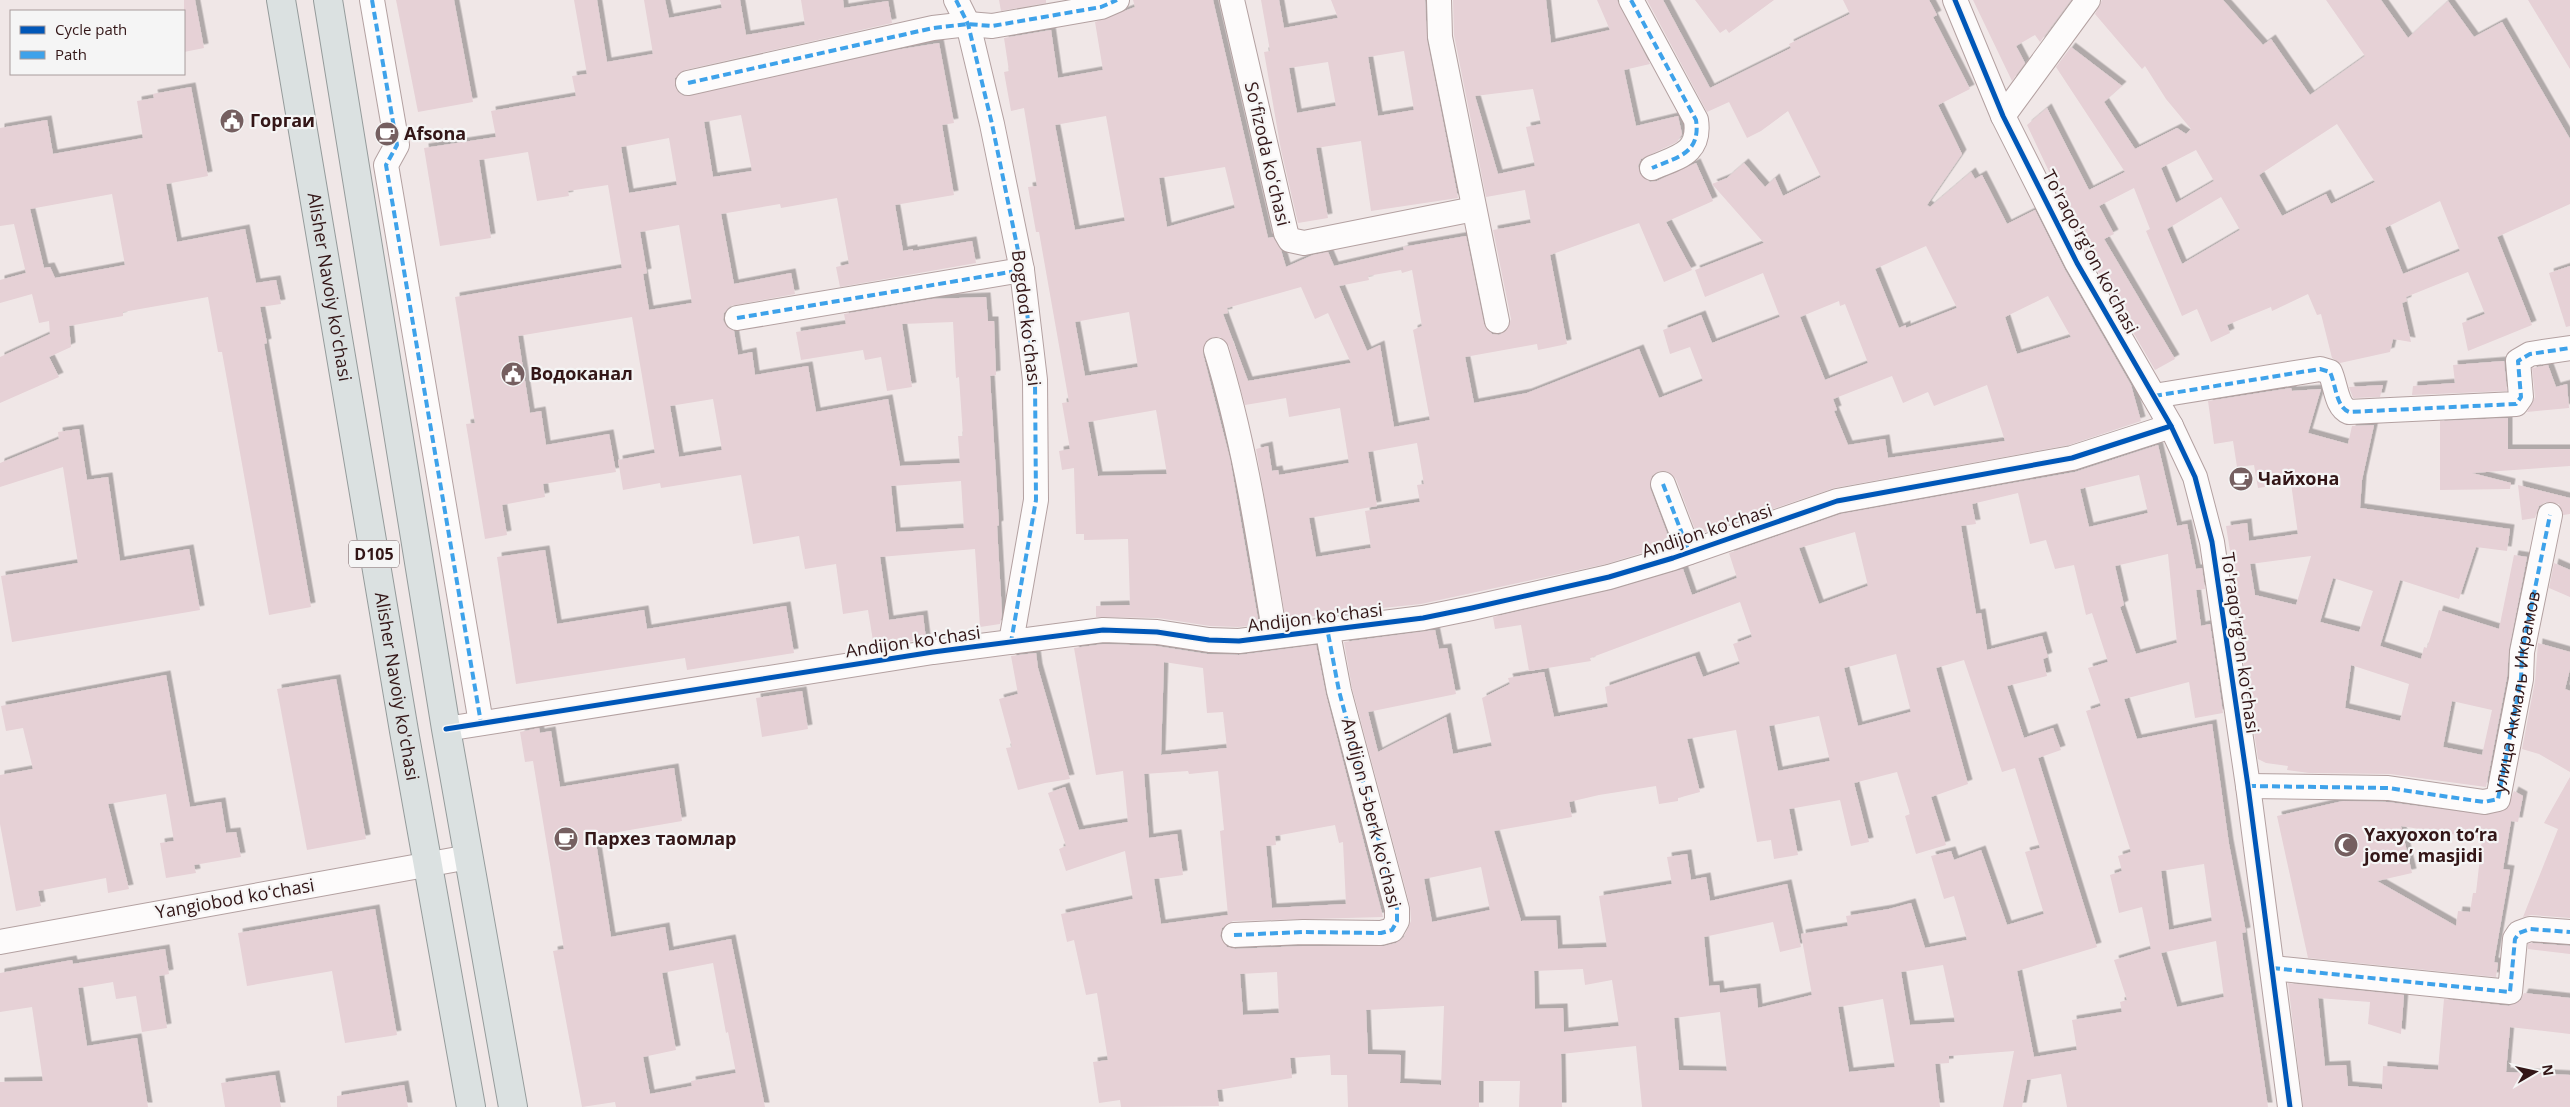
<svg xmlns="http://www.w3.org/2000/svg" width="2570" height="1107" font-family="'Open Sans',sans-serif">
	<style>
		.building { fill: #e6d1d6; fill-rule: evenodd; filter: url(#shadow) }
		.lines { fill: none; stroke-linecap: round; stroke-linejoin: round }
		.minor-casing { stroke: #b3a1a1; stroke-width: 26 }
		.major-casing { stroke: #959b9b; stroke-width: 30 }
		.minor { stroke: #fdfbfb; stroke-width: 24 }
		.major { stroke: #dbe1e1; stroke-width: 28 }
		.quiet { stroke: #3ea2ea; stroke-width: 4; stroke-dasharray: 8 4; stroke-linecap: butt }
		.cycleway-casing { stroke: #f5f5f5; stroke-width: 8 }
		.cycleway { stroke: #0057b8; stroke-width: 5 }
		.labels { text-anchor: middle; stroke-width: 4.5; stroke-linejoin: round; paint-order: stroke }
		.shield { fill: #f5f5f5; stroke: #6d595a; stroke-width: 1 }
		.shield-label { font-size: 16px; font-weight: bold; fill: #331617 }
		.poi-label { font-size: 18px; font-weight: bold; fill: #331617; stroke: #f5f5f5; text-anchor: start }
		.street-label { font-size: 18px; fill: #331617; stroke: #f5f5f5 }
	</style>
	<defs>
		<filter id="shadow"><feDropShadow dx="4.5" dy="-4.5" stdDeviation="0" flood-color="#0004"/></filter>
	</defs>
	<rect width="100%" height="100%" fill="#f0e7e7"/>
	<!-- building -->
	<g class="building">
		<path d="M184,0H195L204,48L184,52Z"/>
		<path d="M396,0H454L473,102L418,112Z"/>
		<path d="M574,0H597L607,62L653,54L644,0H665L669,18L722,8L720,0H740L746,35L805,25L801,0H843L844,8L888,1L892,23L685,70L675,78V86L678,92L684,96L896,50L939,43L954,123L942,125L954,195L895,205L903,251L913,249V251L972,241L976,263L840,287L836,267L849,264L837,198L781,208L780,204L721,214L734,284L791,273L795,294L730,306L724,313L723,320L727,327L734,331L738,355L752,352L755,375L808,366L816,412L888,399L900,466L960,463L958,436H963L959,377L956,378L953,322L902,324L912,387L887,391L881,357L865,360L863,350L801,360L796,332L846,324L844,314L932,299L986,297L988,321H994L996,375L990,376L999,525L997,526L1002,614L1000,624L980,627L975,549L880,557L889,620L923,615L926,639L874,647L868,610L843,614L836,564L805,569L799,536L753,544L741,475L661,488L660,483L623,490L618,460L655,453L632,317L518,336L530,413L541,411L546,445L609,434L616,472L543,484L545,497L502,505L507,535L485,539L466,424L475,423L455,297L622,268L608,185L568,191L569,196L537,201L528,152L479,160L491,238L440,246L424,148L496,137L491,111L576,96L572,76L587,74ZM741,115L752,171L713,177L704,122ZM669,138L677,185L629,193L621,147ZM679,225L692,303L649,310L643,274L647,273L640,232ZM713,399L722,450L679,457L670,406ZM961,481L964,528L896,532L891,486Z"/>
		<path d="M999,0H1046V3L1001,11Z"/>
		<path d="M1133,0H1213L1268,238L1273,237L1281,250L1286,267L1313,255L1328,252L1334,266L1404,250L1403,247L1466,236L1484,324L1492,334L1499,335L1506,331L1511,319L1493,230L1531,223L1525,190L1486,197L1454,35L1453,0H1546L1551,43L1610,30L1597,0H1617L1650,64L1624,70L1636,126L1678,116L1682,134L1677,142L1641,159L1638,166L1640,174L1650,182L1657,181L1696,163L1713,201L1666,222L1692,270L1664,282L1639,223L1550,255L1567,344L1538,350L1537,344L1465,357L1474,403L1527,393L1639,349L1659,398L1703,381L1690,347L1670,354L1663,330L1701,315L1712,343L1780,317L1763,273L1705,297L1695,270L1764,243L1712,184L1727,178L1744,163L1765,187L1775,178L1783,196L1821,177L1788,111L1761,131L1747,138L1729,102L1707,112L1647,0H1663L1710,88L1791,48L1789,44L1850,14L1843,0H1929L1937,15L1933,17L1970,89L1938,105L1962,154L1927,205L1930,207L1971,172L1975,179L1982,175L2007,224L2035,210L2065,270L2131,385L2141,421L2069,445L1834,488L1697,535L1676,479L1666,471H1659L1652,476L1650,488L1671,544L1606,564L1421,604L1325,614L1286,621L1256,449L1268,446L1272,471L1278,470L1279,475L1349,463L1340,408L1289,417L1286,398L1245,405L1229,346L1220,337H1213L1206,341L1203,354L1230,459L1259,625L1238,627L1210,626L1158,618L1096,617V606L1130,605L1128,539L1084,540V534H1076L1074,468L1062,470L1059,451L1070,449L1062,403L1069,402L1039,232H1036L1028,187L1037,186L1024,108L1011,111L1004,72L1009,71L1004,38L1051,30L1058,78L1103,70L1095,22L1135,7ZM1533,89L1541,124L1526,127L1535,166L1498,174L1475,96ZM1106,116L1125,221L1075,230L1055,125ZM1225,167L1235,208L1167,227L1159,178ZM1926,246L1957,308L1906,328V325L1899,328L1875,269ZM1401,270L1402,273L1412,270L1422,326L1413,330L1430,420L1394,427L1380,345L1367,351L1339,286L1369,280L1368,276ZM1301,287L1315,319L1328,313L1351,363L1248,381L1223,314L1228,313L1227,308ZM2048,296L2071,337L2017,354L2005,317ZM1839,301L1840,306L1845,304L1868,363L1825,380L1800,317ZM1129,312L1138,367L1085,376L1075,322ZM1892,376L1903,403L1928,392L1934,406L1987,385L2005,441L1888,458L1885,439L1848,445L1834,411L1837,410L1833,399ZM1156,410L1167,474L1098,476L1088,422ZM1417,443L1424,484L1417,485L1420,502L1365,511L1371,548L1316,557L1309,518L1377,506L1368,452Z"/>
		<path d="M1261,0H1279L1284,28L1338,18L1331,0H1425L1427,40L1458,198L1371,211L1361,141L1316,148L1328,218L1298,223L1281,150L1264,52L1270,51ZM1404,51L1414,110L1378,116L1368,57ZM1328,62L1336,106L1297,113L1289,68Z"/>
		<path d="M1695,0H1774L1729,33L1726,29L1720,33Z"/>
		<path d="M1973,0H2071L2040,42L2035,35L2016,46L2025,63L2012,81Z"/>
		<path d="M2102,0H2223L2263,45L2271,39L2310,95L2365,56L2326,0H2381L2408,38L2448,1L2474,37L2502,22L2570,139V204L2497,237L2532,325L2468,351L2462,323L2485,314L2468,272L2406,297L2407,301L2402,303L2411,342L2393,339L2390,352L2340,363L2332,358L2321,314L2317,315L2308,294L2272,311L2271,307L2227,325L2230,333L2211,342L2197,309L2182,316L2146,231L2150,229L2134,188L2099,206L2114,234L2104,239L2175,359L2155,370L2089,256L2027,125L2047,108L2089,190L2125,172L2056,67L2071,47L2122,86L2104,102L2135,149L2177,128L2186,134L2191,129L2166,99L2145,66L2142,69L2095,14ZM2337,124L2375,182L2331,204L2326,194L2282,216L2259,175ZM2196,150L2214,181L2176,203L2161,168ZM2221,197L2240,230L2182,264L2167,229ZM2440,201L2460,251L2403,274L2385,228Z"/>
		<path d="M2528,0H2570V69Z"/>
		<path d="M191,87L208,176L166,184L177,242L245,229L256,283L276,280L281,304L260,307L267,343L264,344L311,607L269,615L222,352H218L208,297L123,312V316L69,326L71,347L49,357L59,377L0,403V357L50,334L49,321L39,323L32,294L0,303V280L26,273L14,224L0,226V128L47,120L53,154L143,138L137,101L154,98L153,94ZM112,194L125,265L55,278L50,267L44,268L30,209Z"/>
		<path d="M2570,266V326L2566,327L2549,273Z"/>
		<path d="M2504,361L2507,391L2412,395L2413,386L2455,383L2453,365Z"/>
		<path d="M2548,365L2556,387L2567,384L2569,408L2527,412L2535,397L2532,368Z"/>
		<path d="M2383,385L2380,397L2353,398L2349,387Z"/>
		<path d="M2291,388L2292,391L2321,389L2308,433L2348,444L2352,426L2374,425L2362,480L2360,508L2510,529L2507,551L2476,547L2459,599L2400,580L2380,646L2421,659L2424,647L2427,648L2439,610L2499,629L2514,555L2527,557L2509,649L2507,677L2486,787L2390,774L2309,773L2287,770L2288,766L2266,763L2258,759L2229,563H2232L2226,526L2247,523L2249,541L2298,534L2291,483L2258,488L2254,465L2237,467L2233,441L2214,444L2208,401ZM2311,556L2296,605L2255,595L2250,564ZM2333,578L2373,591L2359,632L2320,622ZM2351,665L2409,684L2400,721L2345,708ZM2452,701L2492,710L2482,755L2443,747Z"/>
		<path d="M2508,418V449H2570V466L2472,473L2511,483L2510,489L2440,490V421Z"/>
		<path d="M79,429L87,480L108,477L120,561L189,549L200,610L12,642L1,576L78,563L63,467L0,487V463L59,439L58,432Z"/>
		<path d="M2158,445L2177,526L2187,524L2196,569L2202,568L2205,589L2196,590L2201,626L2210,624L2223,713L2195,718L2189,682L2124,699L2137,739L2212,724L2229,844L2246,932L2242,933L2268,1107H2067L2061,1074L2027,1080L2022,1107H2003L2014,1051L1949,1056V1063L1935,1064L1940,1107H1642L1636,1046L1561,1054L1562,1107H1519L1520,1081H1479V1107H1348L1347,1075H1331L1330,1055L1290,1058L1292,1078L1217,1090L1219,1106L1121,1107L1120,1100L1099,1103L1093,1062L1108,1060L1097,993L1086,995L1074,940L1067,942L1061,914L1133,899L1125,851L1066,871L1059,849L1066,846L1048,793L1065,787L1079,830L1128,822L1123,771L1096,775L1074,648L1104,644L1156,646L1207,654L1239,655L1316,645L1326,695L1383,917L1233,921L1222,928L1220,936L1227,947L1235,949L1303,946H1384L1396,943L1404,937L1411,921L1410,906L1352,688L1344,642L1435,630L1439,649L1447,648L1456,694L1368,712L1378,752L1446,717L1453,754L1492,746L1482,698L1510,684L1508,678L1544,672L1554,717L1608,707L1605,687L1695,656L1703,677L1740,664L1733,644L1752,637L1740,602L1590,658L1591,661L1529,671L1521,625L1495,629L1493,617L1612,590L1683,569L1692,595L1737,578L1729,553L1841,514L2075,472ZM2139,475L2148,513L2089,527L2080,489ZM2018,493L2030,544L2046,540L2055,569L2074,565L2086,615L2092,613L2108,662L2088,668L2101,706L2086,711L2131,852L2118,856L2122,871L2110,875L2119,913L2142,907L2151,949L2114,960L2127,1000L2120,1002L2122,1012L2072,1020L2077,1050L2034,1057L2017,971L2097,947L2038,758L2061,750L2053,728L2024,738L2007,686L2047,676L2043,659L2048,657L2042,636L1987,650L1981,613L1976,614L1961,526L1976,524L1972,504ZM1855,532L1868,586L1819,604L1799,548ZM2168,554L2177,643L2136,654L2120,607L2124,605L2115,566ZM1896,654L1911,712L1858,726L1844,668ZM1964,660L2002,772L2015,768L2040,848L2025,852L2044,914L2007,925L1981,850L1954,860L1951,851L1931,856L1944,899L1954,896L1967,940L1925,948L1911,903L1889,909L1846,916L1848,926L1801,934L1812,995L1758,1008L1756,988L1720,993L1719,985L1709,986L1704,937L1773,922L1780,952L1801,947L1787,884L1710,901L1706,877L1691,880L1687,854L1667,857L1672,884L1599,896L1607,947L1558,949L1556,920L1521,921L1494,831L1572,817L1569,802L1599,795L1656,786L1659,804L1678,801V798L1700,792L1687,739L1736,730L1757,842L1771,840L1774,859L1798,855L1789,809L1840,800L1851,846L1869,842L1854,783L1897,772L1910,814L1905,816L1916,854L1946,845L1931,797L1968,784L1936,668ZM1164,662L1203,668L1207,713L1223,712L1227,748L1161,755ZM1819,716L1830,761L1778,771L1769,726ZM1188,771L1189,774L1218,771L1224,830L1220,831L1228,915L1161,924L1154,879L1183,875L1177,834L1149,838L1144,774ZM1335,825L1339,843L1343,842L1346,904L1272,908L1266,846L1276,845L1275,836ZM2204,864L2212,921L2169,930L2161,871ZM1481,867L1490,910L1432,922L1424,879ZM2216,941L2224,997L2177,1007L2161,953ZM1943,965L1955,1022L1910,1025L1901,972ZM1583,969L1585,985L1612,980L1619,1026L1564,1032L1563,1008L1535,1009L1534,971ZM1277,972L1279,1013L1243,1015L1240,974ZM1883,999L1895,1067L1849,1072L1838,1007ZM1444,1006L1441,1085L1400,1083L1401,1055L1368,1054L1366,1010ZM1720,1012L1727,1071L1679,1070L1674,1018Z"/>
		<path d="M2518,485L2570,498V514L2563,515L2559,504L2546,502L2539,506L2535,518L2522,520Z"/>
		<path d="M545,550L557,624L644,610L647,629L786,606L794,653L687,670L685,658L516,684L497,557Z"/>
		<path d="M2554,563L2570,570V597L2549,588Z"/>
		<path d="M2538,643L2570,652V669L2565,689L2570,691V772L2539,754L2522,749L2535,681Z"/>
		<path d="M1036,653L1038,668L1070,779L1045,783L1018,790L1006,748L1012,747L999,699L1018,694L1011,656Z"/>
		<path d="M166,675L190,807L221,802L226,833L236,832L241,857L194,865L196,873L166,878L160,843L174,841L166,794L108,804L129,889L108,893L106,878L38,891L41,906L16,911L0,824V775L33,769L23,728L6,731L1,706Z"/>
		<path d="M336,679L366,839L307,850L277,689Z"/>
		<path d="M802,691L808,729L762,737L756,698Z"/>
		<path d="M539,728L540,733L551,731L560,787L674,768L682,821L595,836L611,937L665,927L669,951L731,939L765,1107H616L615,1102L582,1107L553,951L564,949L533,761L525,762L520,732ZM713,963L726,1033L728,1032L736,1073L691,1081L692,1086L650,1094L643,1057L676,1050L662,973Z"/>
		<path d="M2570,777V918L2531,915L2523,917L2558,829L2544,823Z"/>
		<path d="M2514,791L2523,796L2518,822L2511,821L2503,869L2510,870L2494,962L2498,963L2496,977L2308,958L2277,816L2343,801L2387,802L2487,815L2507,809ZM2401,826L2482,839L2476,893H2473L2470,912L2458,911L2456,926L2377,881L2412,873Z"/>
		<path d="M375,909L397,1035L345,1043L332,971L247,986L238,933Z"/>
		<path d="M2532,943L2570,946V954L2528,949V944Z"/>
		<path d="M165,949L169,974L159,976L167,1028L142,1032L136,996L116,999L113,982L78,988L87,1046L137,1038L148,1107H0V1082L43,1081L32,1007L0,1012V973L72,960L73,964Z"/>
		<path d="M2288,983L2404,995L2401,1034L2368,1024L2370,1002L2318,998L2325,1066L2346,1065L2348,1086L2382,1089L2383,1066L2438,1070L2444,999L2509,1006L2521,1000L2524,993L2570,998V1034L2510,1027L2506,1072L2570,1075V1107H2303Z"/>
		<path d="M275,1075L281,1107H225L221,1083Z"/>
		<path d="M404,1085L408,1107H337V1096Z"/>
	</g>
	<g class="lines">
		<defs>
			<g id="minor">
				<path d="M372,0L397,145L386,165L481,723"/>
				<path d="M956,0L968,24L992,124L1022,270L1035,380L1036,500L1011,642"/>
				<path d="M1232,0L1286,233L1290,240L1304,243L1474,209"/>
				<path d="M1439,0L1440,37L1497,321"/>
				<path d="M1631,0L1696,120C1701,154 1677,157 1652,168"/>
				<path d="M1955,0L2003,116L2077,263L2171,426L2195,477L2212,542L2248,786L2290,1107"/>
				<path d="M688,83L933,28L968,24L992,26L1101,7L1117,0"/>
				<path d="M2003,116L2088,0"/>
				<path d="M737,318L1022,270"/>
				<path d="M1216,350C1245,444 1259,540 1275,636"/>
				<path d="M2154,396L2320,369L2330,372C2336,385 2336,407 2349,412L2516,404L2521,397L2518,361L2530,354L2570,348"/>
				<path d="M1663,484L1689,552"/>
				<path d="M446,729L933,652L1103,630L1157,632L1209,640L1239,641L1423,618L1472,608L1609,577L1673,558L1837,501L2072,458L2171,426"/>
				<path id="s1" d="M2248,786L2388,788L2484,802L2498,799L2521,679L2522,652L2550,515"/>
				<path d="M1234,935L1303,932L1381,933L1392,930L1397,921V909L1339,691L1327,628"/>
				<path d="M0,942L469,857"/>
				<path d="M2272,968L2510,992L2515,939L2519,933L2530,929L2570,932"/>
			</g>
			<g id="major">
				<path id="s2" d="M281,0L404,731L471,1107"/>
				<path d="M328,0L446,729L513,1107"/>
			</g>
		</defs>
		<!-- minor casing -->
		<use href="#minor" class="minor-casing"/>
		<!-- major casing -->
		<use href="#major" class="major-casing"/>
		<!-- minor -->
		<use href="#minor" class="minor"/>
		<!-- major -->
		<use href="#major" class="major"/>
		<!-- quiet -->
		<g class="quiet">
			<path d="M372,0L397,145L386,165L481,723"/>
			<path d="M956,0L968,24L992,124L1022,270L1035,380L1036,500L1011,642"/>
			<path d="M1631,0L1696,120C1701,154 1677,157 1652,168"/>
			<path d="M688,83L933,28L968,24L992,26L1101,7L1117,0"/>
			<path d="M737,318L1022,270"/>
			<path d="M2154,396L2320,369L2330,372C2336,385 2336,407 2349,412L2516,404L2521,397L2518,361L2530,354L2570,348"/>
			<path d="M1663,484L1689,552"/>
			<path d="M2248,786L2388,788L2484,802L2498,799L2521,679L2522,652L2550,515"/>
			<path d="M1234,935L1303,932L1381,933L1392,930L1397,921V909L1339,691L1327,628"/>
			<path d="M2272,968L2510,992L2515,939L2519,933L2530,929L2570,932"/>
		</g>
		<defs>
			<g id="cycleway">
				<path d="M1955,0L2003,116L2077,263L2171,426L2195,477L2212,542L2248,786L2290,1107"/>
				<path d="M446,729L933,652L1103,630L1157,632L1209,640L1239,641L1423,618L1472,608L1609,577L1673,558L1837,501L2072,458L2171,426"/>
			</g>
		</defs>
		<!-- cycleway casing -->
		<use href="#cycleway" class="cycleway-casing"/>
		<!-- cycleway -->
		<use href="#cycleway" class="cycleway"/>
	</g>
	<!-- icons -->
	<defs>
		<symbol id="civic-disc" viewBox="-11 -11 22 22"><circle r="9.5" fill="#755f60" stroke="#f5f5f5"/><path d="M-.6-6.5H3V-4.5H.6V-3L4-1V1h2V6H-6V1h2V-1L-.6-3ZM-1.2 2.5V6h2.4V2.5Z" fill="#fff"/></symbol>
		<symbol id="cafe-disc" viewBox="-11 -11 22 22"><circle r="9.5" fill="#755f60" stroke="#f5f5f5"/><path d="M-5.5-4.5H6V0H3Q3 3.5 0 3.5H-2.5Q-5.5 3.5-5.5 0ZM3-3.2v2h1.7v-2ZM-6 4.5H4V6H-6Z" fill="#fff"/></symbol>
		<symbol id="mosque-disc" viewBox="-11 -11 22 22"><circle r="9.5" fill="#755f60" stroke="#f5f5f5"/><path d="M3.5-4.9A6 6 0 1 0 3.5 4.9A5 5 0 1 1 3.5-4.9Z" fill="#fff"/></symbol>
	</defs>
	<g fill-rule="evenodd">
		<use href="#civic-disc" x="218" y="107" width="28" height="28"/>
		<use href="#cafe-disc" x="373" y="120" width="28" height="28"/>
		<use href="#civic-disc" x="499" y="360" width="28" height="28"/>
		<use href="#cafe-disc" x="2227" y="465" width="28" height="28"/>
		<use href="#cafe-disc" x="552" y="825" width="28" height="28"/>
		<use href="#mosque-disc" x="2332" y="831" width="28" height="28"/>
	</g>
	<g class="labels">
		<!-- shield labels -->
		<rect class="shield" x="349" y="540.5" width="50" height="27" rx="4"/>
		<g class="shield-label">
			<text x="374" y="560">D105</text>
		</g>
		<!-- poi labels -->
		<g class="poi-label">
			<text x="250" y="127">Горгаи</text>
			<text x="404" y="140">Afsona</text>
			<text x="530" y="380">Водоканал</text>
			<text x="2258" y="485">Чайхона</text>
			<text x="2364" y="841">Yaxyoxon to‘ra<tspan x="2364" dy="21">jome’ masjidi</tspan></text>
			<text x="584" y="845">Пархез таомлар</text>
		</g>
		<!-- street labels -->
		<g class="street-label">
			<text transform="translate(1267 154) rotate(77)" y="6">Soʻfizoda koʻchasi</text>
			<text transform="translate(2090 252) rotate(62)" y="6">To'raqo'rg'on ko'chasi</text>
			<text dy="6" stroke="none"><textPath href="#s2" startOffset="291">Alisher Navoiy ko'chasi</textPath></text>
			<text transform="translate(1026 318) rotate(83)" y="6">Bogdod koʻchasi</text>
			<text transform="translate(1707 531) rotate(-18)" y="6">Andijon ko'chasi</text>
			<text transform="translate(1315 618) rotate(-7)" y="6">Andijon ko'chasi</text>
			<text transform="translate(913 642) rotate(-8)" y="6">Andijon ko'chasi</text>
			<text transform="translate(2240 643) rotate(82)" y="6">To'raqo'rg'on ko'chasi</text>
			<text dy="6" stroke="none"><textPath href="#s2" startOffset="696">Alisher Navoiy ko'chasi</textPath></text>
			<text dy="6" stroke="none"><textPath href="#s1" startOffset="360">улица Акмаль Икрамов</textPath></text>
			<text transform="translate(1371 813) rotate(76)" y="6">Аndijon 5-berk koʻchasi</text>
			<text transform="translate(235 899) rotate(-10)" y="6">Yangiobod koʻchasi</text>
		</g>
	</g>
	<!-- legend -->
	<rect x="10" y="10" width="175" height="65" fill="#f5f5f5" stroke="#a79c9c"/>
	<rect x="20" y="26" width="25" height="8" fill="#0057b8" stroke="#a79c9c"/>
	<text x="55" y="35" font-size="15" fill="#331617">Cycle path</text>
	<rect x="20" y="51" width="25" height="8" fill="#3ea2ea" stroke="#a79c9c"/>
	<text x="55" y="60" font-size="15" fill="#331617">Path</text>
	<!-- north arrow -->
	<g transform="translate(2535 1072) rotate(81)" stroke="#f5f5f5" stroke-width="4" paint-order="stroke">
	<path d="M0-4L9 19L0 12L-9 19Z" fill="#331617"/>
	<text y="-8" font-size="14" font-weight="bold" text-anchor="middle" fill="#331617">N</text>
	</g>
</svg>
